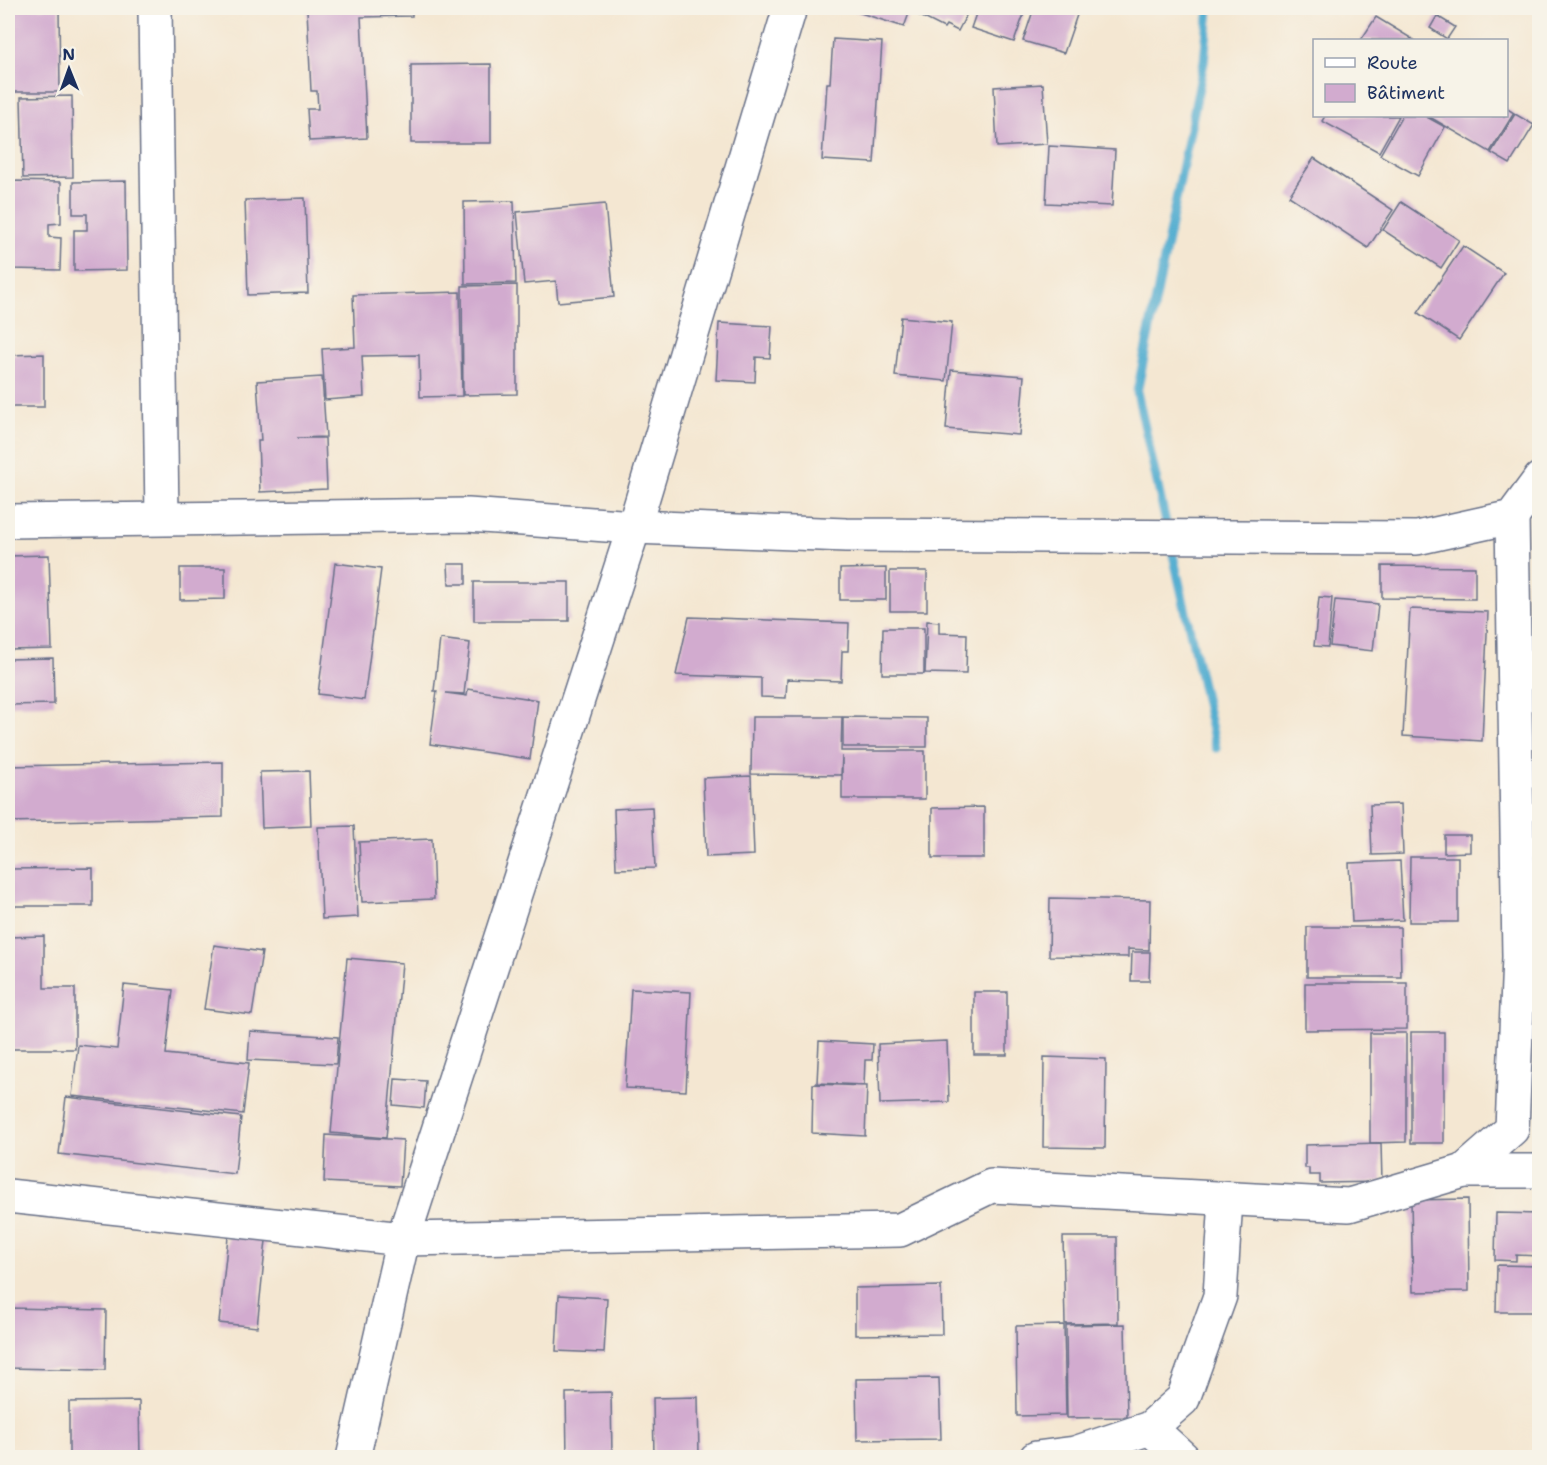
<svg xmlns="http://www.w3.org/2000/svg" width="1547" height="1465" font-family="'Shantell Sans',sans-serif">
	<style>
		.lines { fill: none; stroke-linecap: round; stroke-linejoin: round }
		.stream { stroke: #52add0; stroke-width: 9 }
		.building { fill: #d2abcf }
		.minor-casing { stroke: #676f87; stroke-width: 36 }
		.minor { stroke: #fff; stroke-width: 33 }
	</style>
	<rect width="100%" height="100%" fill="#f7f3e8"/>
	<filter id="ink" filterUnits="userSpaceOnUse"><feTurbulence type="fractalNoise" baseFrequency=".0167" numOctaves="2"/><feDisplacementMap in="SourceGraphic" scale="12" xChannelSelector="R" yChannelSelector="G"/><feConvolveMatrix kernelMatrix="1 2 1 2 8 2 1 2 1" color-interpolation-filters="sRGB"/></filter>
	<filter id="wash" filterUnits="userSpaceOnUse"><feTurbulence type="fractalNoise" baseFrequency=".008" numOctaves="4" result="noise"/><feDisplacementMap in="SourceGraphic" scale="24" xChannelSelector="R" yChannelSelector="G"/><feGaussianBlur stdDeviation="1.35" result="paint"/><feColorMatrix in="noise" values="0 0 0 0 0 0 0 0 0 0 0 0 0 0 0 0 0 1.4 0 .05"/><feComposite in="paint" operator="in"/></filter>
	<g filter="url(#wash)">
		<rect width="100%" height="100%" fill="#f4e7d2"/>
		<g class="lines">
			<!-- stream -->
			<path class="stream" d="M1209,8L1204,62L1137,392L1216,748"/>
		</g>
		<g id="blocks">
			<!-- building -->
			<g class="building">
				<path d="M10,8H59L60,92H11Z"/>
				<path d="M341,8H412V16L361,17L367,138L309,141L307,109H318L317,91H311L307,10Z"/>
				<path d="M845,8H911L904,27Z"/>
				<path d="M922,8H970L958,31L946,25L944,28L918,15Z"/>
				<path d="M978,8H1026L1014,42L971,28Z"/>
				<path d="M1034,8H1062L1078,12L1064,53L1023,41Z"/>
				<path d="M1437,16L1455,27L1447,39L1430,28Z"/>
				<path d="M1376,17L1414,40H1361Z"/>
				<path d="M833,39L882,42L874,163L822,160L827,83H830Z"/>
				<path d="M491,64V143H411V65Z"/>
				<path d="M1043,84L1047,144L997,147L994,87Z"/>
				<path d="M72,96L73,177L23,178L21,97Z"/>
				<path d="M1506,108L1514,113L1490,152L1428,116H1506Z"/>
				<path d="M1515,114L1534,125L1510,164L1491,153Z"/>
				<path d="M1325,116H1399L1379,152L1322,121Z"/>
				<path d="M1402,116H1425L1445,127L1418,176L1380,155Z"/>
				<path d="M1049,146L1115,150L1112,206L1046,203Z"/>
				<path d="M1314,158L1393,210L1368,248L1289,196Z"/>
				<path d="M12,181L61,182V223L49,224V237L61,238L60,270L11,269Z"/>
				<path d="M126,181L127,270L74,271V230H87V214H73V182Z"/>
				<path d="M305,198L308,293L248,295L245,200Z"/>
				<path d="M514,201L516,283L465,284L464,202Z"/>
				<path d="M1401,202L1459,240L1441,268L1383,230Z"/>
				<path d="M605,204L614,297L558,302L556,281L524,284L517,212Z"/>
				<path d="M1463,246L1504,273L1459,340L1418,313Z"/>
				<path d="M517,285V394L463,395L462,286Z"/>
				<path d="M460,292L462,396L420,397L419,355L362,356L364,397L325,400L322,349L355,347L353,295Z"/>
				<path d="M901,317L952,322L946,381L895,376Z"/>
				<path d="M719,323L772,326L770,358L756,357L755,382L716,380Z"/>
				<path d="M44,354V407H8V355Z"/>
				<path d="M951,370L1024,376L1019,435L946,429Z"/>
				<path d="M322,377L326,437L297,438H325L327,489L260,492L258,441H261L257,381Z"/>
				<path d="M49,555L52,649L8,650V556Z"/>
				<path d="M335,563L381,569L364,700L318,694Z"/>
				<path d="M448,564H466V584H449Z"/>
				<path d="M1382,566L1475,567V599L1382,598Z"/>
				<path d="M180,568H225V599L180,600Z"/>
				<path d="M886,568V600H840V569Z"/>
				<rect x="890" y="571" width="37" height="40"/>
				<rect x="474" y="582" width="95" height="39"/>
				<path d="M1319,597L1332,598L1328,647L1314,646Z"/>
				<path d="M1335,600L1378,604L1373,651L1330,646Z"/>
				<path d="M1410,609L1488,612L1482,741L1403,736Z"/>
				<path d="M689,617L849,623L848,651H842L841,681L787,679L786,698L761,697V678L676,675Z"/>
				<path d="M927,621L939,622V633L967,634L966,674L925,673Z"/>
				<path d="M883,628H924V674H882Z"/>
				<rect x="1533" y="636" width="7" height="85"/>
				<path d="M440,639L470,643L464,694L446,693L467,696L468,689L538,700L530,759L430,744L437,691H434Z"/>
				<path d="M53,658L54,704L8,705V659Z"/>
				<path d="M752,717H842L841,751H925V799H842V756L841,775L751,774Z"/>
				<path d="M843,717L927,718V747H843Z"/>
				<path d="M223,762V817L8,822V766Z"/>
				<path d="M309,771L311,826L262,828L260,772Z"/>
				<path d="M751,776L754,855L706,857L703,778Z"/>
				<path d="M1401,804L1403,854L1372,855L1370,805Z"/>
				<path d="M652,807L655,868L616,869L614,809Z"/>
				<path d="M984,807V858H932V808Z"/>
				<path d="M354,826L358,917L322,919L318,827Z"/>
				<path d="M1444,835H1470V852L1444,853Z"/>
				<path d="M432,839L434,899L362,902L359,842Z"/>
				<path d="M1410,857H1458V922H1409Z"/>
				<path d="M1400,861L1403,920L1352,922L1349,863Z"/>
				<path d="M93,868V906H8V869Z"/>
				<path d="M1050,898L1150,900L1149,950L1128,949V957L1049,956Z"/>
				<path d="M1307,927H1400L1401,977H1307Z"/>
				<path d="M44,936V988H75V1049H8V937Z"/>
				<path d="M214,945L262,952L252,1015L204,1009Z"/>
				<path d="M1132,952H1150L1149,981H1131Z"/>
				<path d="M347,958L402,963L386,1138L331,1133Z"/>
				<path d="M1305,983H1407V1029L1305,1030Z"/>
				<path d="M124,985L173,990L166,1054L249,1063L243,1114L72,1096L78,1045L117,1049Z"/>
				<path d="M631,989L691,992L686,1091L625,1088Z"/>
				<rect x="974" y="992" width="33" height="63"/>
				<path d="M250,1031L338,1037L336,1064L248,1060Z"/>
				<rect x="1411" y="1032" width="33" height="111"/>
				<path d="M1370,1033H1406V1142L1370,1143Z"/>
				<path d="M819,1041L873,1044L872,1060H865L864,1085L817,1083Z"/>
				<path d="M947,1041L949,1102L880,1104L878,1044Z"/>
				<path d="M1044,1057L1106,1059L1105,1148L1043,1147Z"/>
				<path d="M395,1079L426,1081L424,1108L393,1105Z"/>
				<path d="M813,1084L867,1086L865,1136L812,1133Z"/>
				<path d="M66,1097L241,1117L235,1174L59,1154Z"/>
				<path d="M326,1135L403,1140L400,1186L324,1182Z"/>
				<path d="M1381,1143L1382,1182L1320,1183V1175H1309V1168H1305V1145Z"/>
				<path d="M1468,1199L1469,1291L1413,1292L1411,1200Z"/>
				<path d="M1496,1213L1540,1214V1256L1516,1255V1261L1495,1260Z"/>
				<path d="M229,1227L267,1231L257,1327L219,1323Z"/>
				<path d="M1063,1237H1117L1118,1323L1065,1324Z"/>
				<path d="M1497,1265L1540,1266V1312H1496Z"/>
				<path d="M941,1286L942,1334L855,1335V1288Z"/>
				<path d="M559,1295L607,1298L604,1353L556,1351Z"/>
				<path d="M8,1308L106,1310L105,1370L8,1368Z"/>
				<path d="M1125,1324L1127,1417L1067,1418L1066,1325Z"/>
				<path d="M1064,1325L1066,1415L1017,1416L1016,1326Z"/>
				<path d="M939,1378L941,1439L857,1440L856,1379Z"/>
				<path d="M611,1392L612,1458H567L566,1393Z"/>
				<path d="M698,1397L699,1457L654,1458L653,1398Z"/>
				<path d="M139,1401L140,1458H69V1402Z"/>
			</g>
		</g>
	</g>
	<g filter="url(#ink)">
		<use href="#blocks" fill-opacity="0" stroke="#676f87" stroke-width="1.5"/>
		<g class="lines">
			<defs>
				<g id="minor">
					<path d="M155,8L162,518"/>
					<path d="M8,521L468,515L634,527L846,535L1417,538L1512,517L1540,479"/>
					<path d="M1464,1171H1540"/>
					<path d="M8,1196L403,1239L900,1230L991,1186L1349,1205L1464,1171L1512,1129L1519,957L1512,517"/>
					<path d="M1150,1428L1183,1458"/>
					<path d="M353,1458L403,1239L634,527L790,8"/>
					<path d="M1036,1458L1075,1453L1150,1428L1183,1399L1220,1296L1226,1199"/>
				</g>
			</defs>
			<!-- minor casing -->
			<use href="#minor" class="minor-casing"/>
			<!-- minor -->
			<use href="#minor" class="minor"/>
		</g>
	</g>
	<!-- margin -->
	<rect width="1547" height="1465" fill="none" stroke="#f7f3e8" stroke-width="30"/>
	<!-- legend -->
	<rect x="1313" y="39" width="195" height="78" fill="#f7f3e8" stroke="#9fa5b1" stroke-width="1.5"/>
	<rect x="1325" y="58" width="30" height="9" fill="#ffffff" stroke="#9fa5b1" stroke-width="1.5"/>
	<text x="1367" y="69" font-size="18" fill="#1b2f5e">Route</text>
	<rect x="1325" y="84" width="30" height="18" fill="#d2abcf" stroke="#9fa5b1" stroke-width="1.5"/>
	<text x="1367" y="99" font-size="18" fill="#1b2f5e">Bâtiment</text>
	<!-- north arrow -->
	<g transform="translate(69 69) rotate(359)" stroke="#f7f3e8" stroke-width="4.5" paint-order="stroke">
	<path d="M0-4.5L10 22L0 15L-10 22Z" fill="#1b2f5e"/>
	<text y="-9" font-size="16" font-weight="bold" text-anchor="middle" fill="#1b2f5e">N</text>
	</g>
</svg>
